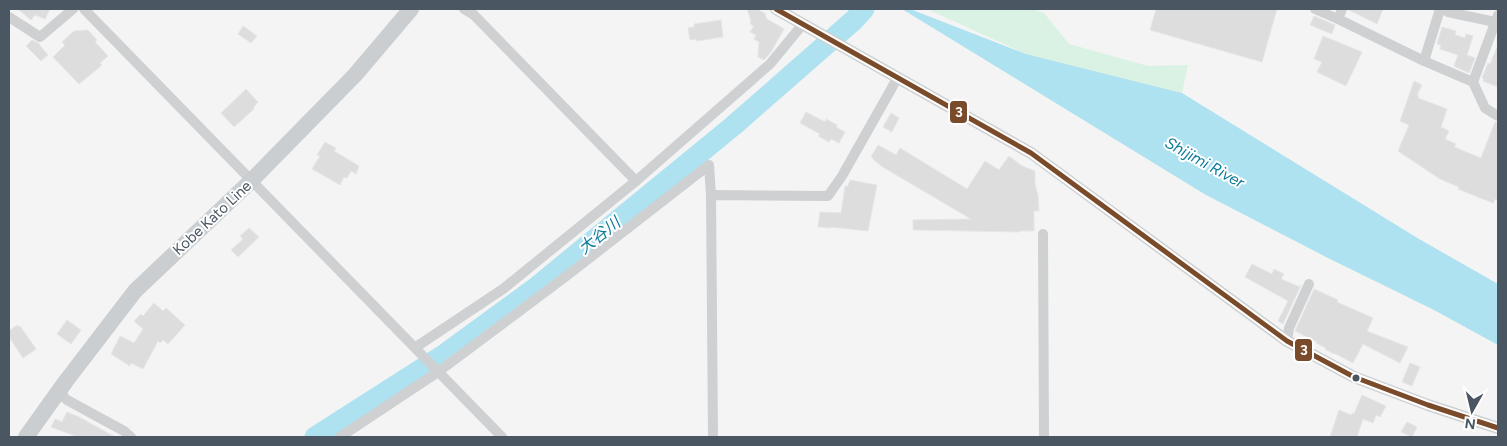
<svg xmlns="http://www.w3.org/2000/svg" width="1507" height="446" font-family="Figtree,'Noto Sans JP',sans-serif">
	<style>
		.green { fill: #d9f2e3 }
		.water { fill: #aee2f0 }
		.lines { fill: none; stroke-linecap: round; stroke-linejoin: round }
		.river { stroke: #aee2f0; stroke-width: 21 }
		.building { fill: #ddddde; stroke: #e5e6e7 }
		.minor { stroke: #ced0d2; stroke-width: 10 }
		.tertiary { stroke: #ced0d2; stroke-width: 12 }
		.primary { stroke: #caced1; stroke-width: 16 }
		.bus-1-casing { stroke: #fff; stroke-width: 9 }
		.bus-1 { stroke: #7a4b2a; stroke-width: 5 }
		.bus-dot { fill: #4a5661; stroke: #fff; stroke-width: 2 }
		.labels { text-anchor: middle; stroke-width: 4; stroke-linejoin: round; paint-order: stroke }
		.street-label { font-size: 15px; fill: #4a5661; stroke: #fff }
		.water-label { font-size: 16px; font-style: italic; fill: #0c7c9b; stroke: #fff }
		.line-badge { stroke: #fff; stroke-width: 2 }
		.badge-label { font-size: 14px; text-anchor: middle; font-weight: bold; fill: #fff }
	</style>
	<rect width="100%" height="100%" fill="#f4f4f4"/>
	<!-- green -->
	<path class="green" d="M927,9H1032L1044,13L1069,44L1148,66L1188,65L1182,93L1026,54Z"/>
	<!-- water -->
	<path class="water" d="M902,9H910L1026,54L1182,93L1419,239L1498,284V345L1434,310L1326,257L1206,195Z"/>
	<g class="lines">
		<!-- river -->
		<path class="river" d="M315,437L445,354L534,289L733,126L854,20L864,9"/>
	</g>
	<!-- building -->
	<g class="building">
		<path d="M18,9H50L45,19L35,15L31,20Z"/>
		<path d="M747,9H757L766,14L765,16L767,19L784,29L771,52L764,60L758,57L759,42L754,39L756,35L750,32L754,26L750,24L751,21Z"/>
		<path d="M1156,9H1277L1262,62L1150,30Z"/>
		<path d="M1349,9H1383L1377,24L1349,10Z"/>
		<path d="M1314,16L1335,25L1332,34L1310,25Z"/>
		<path d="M721,20L723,37L697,41L696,39L690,40L688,28L694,27V24Z"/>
		<path d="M243,26L257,36L251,43L238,34Z"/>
		<path d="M1442,27L1456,31L1455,35L1465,38L1466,34L1473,36L1467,55L1475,58L1469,73L1454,66L1458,55L1440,49L1441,45L1437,44Z"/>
		<path d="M88,30L97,40L95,42L108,56L100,63L102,65L79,84L53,57L65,45L62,42L74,31Z"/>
		<path d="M1323,36L1362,52L1346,86L1317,72L1322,62L1314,59Z"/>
		<path d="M32,40L38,43L48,55L41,61L26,46Z"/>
		<path d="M1498,45V87L1483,81L1484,79L1482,78L1488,63L1490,64Z"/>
		<path d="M1414,81L1422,85L1417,95H1419L1418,98L1447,109L1441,127L1449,131L1445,139L1456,144L1454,147L1481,158L1495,122L1498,123V201L1495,199L1493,203L1458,189L1459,187L1440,179L1398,151L1409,125L1400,121Z"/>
		<path d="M246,89L258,102L253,108L254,109L234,127L221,113Z"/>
		<path d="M806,112L825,122L826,119L837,125L836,127L845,132L839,143L831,139L829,142L818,136L820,134L800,123Z"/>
		<path d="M891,113L899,118L892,132L883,127Z"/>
		<path d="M325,142L336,148L334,151L359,166L356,174L351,171L347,178L344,177L340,185L312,169L320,156L317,155Z"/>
		<path d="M878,145L896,155L900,148L967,189L985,161L999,170L1009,156L1022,166L1035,171V184L1038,195L1039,211H1034V231H1020L1019,232L913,230V220L971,219L881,166L871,157Z"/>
		<path d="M850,180L877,185L868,231L831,227V228L818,227L820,212L841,213L845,186H848Z"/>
		<path d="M249,228L259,237L238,257L231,250L243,239L240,236Z"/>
		<path d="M1252,264L1272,274L1274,269L1284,274L1281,279L1300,287L1301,285L1283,324L1278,321L1288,301L1245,277Z"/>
		<path d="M1314,289L1338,300L1337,302L1373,318L1367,331L1408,347L1400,363L1363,344L1353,363L1334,353V354L1325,349L1326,348L1316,343L1317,342L1295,331Z"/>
		<path d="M154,303L163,311L166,308L185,325L168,344L163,340L160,343L158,341L143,369L131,363L130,366L111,354L120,336L134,343L143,329L134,321L141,314L143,316Z"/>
		<path d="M67,320L81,330L71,344L57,334Z"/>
		<path d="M17,325L18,327L20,326L36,349L23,358L9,337V331Z"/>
		<path d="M1410,363L1420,367L1412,386L1402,382Z"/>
		<path d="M1362,395L1386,406L1380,417L1376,415L1373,423L1363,419L1357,437H1330L1339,410L1351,415L1352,413L1354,414Z"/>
		<path d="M67,412L79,417L115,437H78L51,427L55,419L62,422Z"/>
		<path d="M1407,422L1417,427L1412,437L1401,432Z"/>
	</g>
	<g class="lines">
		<!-- minor -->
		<g class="minor">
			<path d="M84,9L502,437"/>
			<path d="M1315,9L1338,19L1342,9"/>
			<path d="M1443,9L1448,12L1495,22"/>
			<path d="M1498,15L1473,82L1485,108L1498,116"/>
			<path d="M9,17L40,37L73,9"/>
			<path d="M1338,19L1424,61L1473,82"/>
			<path d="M1424,61L1440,9"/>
			<path d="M636,181L770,64L803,24"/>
			<path d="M1043,234L1044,437"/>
			<path d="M1287,341L1289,328L1309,284"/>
			<path d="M416,347L503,289L636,181L474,15L464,9"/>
			<path d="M58,391L67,400L124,431L131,437"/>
			<path d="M340,437L438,372L569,274L709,165L711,195"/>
			<path d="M713,437L711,195L828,196L842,176L898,77"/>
		</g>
		<!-- tertiary -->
		<path class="tertiary" d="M776,9L1031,153L1287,341L1354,377L1428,405L1498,428"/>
		<!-- primary -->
		<path class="primary" d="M26,437L66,381L135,291L252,180L355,75L411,9"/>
		<defs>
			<path id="bus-1" d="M776,9L1031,153L1287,341L1354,377L1428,405L1498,428"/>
		</defs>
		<!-- bus-1 casing -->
		<use href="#bus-1" class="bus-1-casing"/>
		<!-- bus-1 -->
		<use href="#bus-1" class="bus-1"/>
	</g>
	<!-- markers -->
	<circle class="bus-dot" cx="1356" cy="378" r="4.5"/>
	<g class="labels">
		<!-- street labels -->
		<g class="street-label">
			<text transform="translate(212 218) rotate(-43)" y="5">Kobe Kato Line</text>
		</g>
		<!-- water labels -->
		<g class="water-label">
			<text transform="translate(1205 162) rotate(29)" y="6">Shijimi River</text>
			<text transform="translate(599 235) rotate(-39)" y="6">大谷川</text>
		</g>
	</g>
	<g class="line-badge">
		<rect x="949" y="100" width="19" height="24" rx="5" fill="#7a4b2a"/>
		<rect x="1294" y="338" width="19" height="24" rx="5" fill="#7a4b2a"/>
	</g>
	<g class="badge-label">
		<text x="959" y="117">3</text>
		<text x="1304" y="355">3</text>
	</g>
	<!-- border -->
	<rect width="1507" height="446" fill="none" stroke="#4a5661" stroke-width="20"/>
	<!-- north arrow -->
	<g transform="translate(1472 411) rotate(188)" stroke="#ffffff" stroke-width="4" paint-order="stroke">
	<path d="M0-4L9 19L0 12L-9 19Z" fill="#4a5661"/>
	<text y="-8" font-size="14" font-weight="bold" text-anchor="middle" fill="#4a5661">N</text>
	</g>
</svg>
